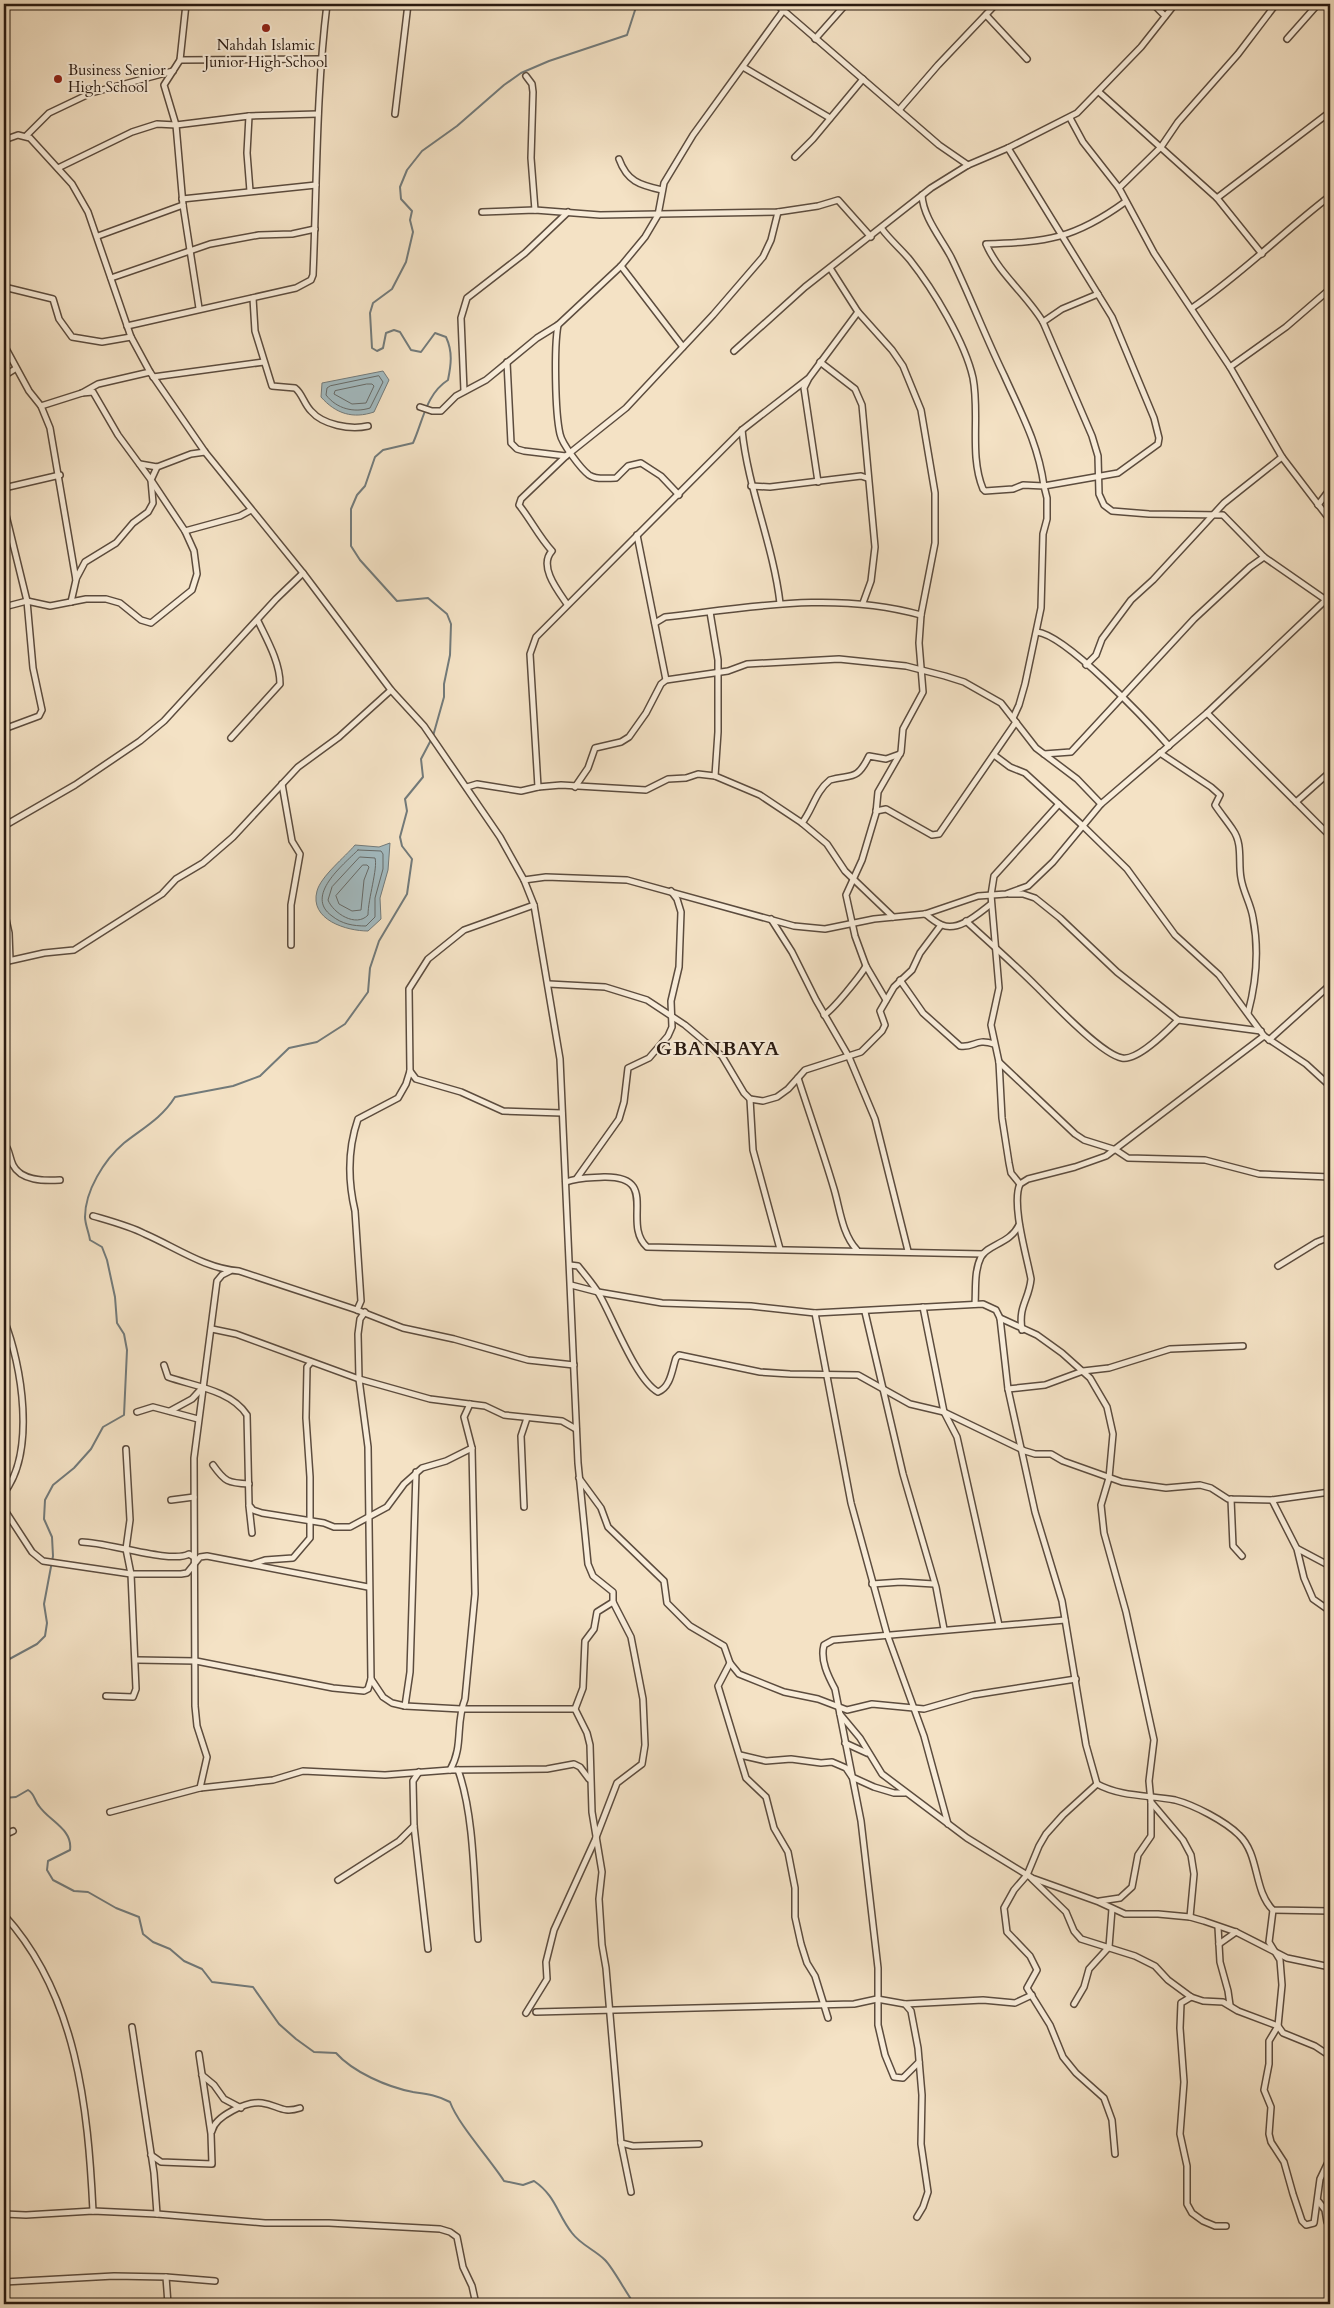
<svg xmlns="http://www.w3.org/2000/svg" width="1334" height="2308" font-family="Cardo,serif">
	<style>
		.water { fill: #a2bac0; stroke: #727a7a }
		.lines { fill: none; stroke-linecap: round; stroke-linejoin: round }
		.shore { stroke: #666a68; stroke-width: 1 }
		.stream { stroke: #727a7a; stroke-width: 2 }
		.minor-casing { stroke: #5c4c3e; stroke-width: 8 }
		.minor { stroke: #f8ecd9; stroke-width: 5 }
		.poi-dot { fill: #8f2418; stroke: #f8ecd9; stroke-width: 2 }
		.labels { text-anchor: middle; stroke-width: 4; stroke-linejoin: round; paint-order: stroke }
		.poi-label { font-size: 15px; fill: #291a11; stroke: #f8ecd9 }
		.district-label { font-size: 20px; font-weight: bold; letter-spacing: 1px; fill: #291a11; stroke: #f8ecd9 }
	</style>
	<rect width="100%" height="100%" fill="#f4e2c5"/>
	<filter id="stains"><feTurbulence type="fractalNoise" baseFrequency=".004" numOctaves="4"/><feColorMatrix values="0 0 0 0 .2 0 0 0 0 .09 0 0 0 0 .02 0 0 0 .5 -.17"/></filter>
	<radialGradient id="worn" r=".72"><stop offset=".6" stop-color="#630" stop-opacity="0"/><stop offset="1" stop-color="#630" stop-opacity=".3"/></radialGradient>
	<!-- water -->
	<g class="water">
		<path d="M383,371L389,380L374,412C353,419 336,414 321,397L322,383Z"/>
		<path d="M390,843L388,870L380,898L381,919L368,931C347,931 309,920 317,891C321,876 345,857 355,845L379,847Z"/>
	</g>
	<g class="lines">
		<!-- shore -->
		<g class="shore">
			<path d="M379,376L383,382L370,408C354,413 337,409 326,395L327,388L330,386Z"/>
			<path d="M367,384H372L374,386L366,403L352,404L334,394L335,391Z"/>
			<path d="M358,850L381,851L383,854V869L375,898V917L366,926C353,926 342,924 332,916C304,896 343,865 358,850Z"/>
			<path d="M360,857L375,858C378,868 368,899 368,915C356,928 333,913 328,900L332,887Z"/>
			<path d="M363,865H367L369,867L364,880L361,910L352,911L339,904L336,896Z"/>
		</g>
		<!-- stream -->
		<g class="stream">
			<path d="M433,736L444,697V684L450,655L451,624L447,614L428,598L397,601L360,560L351,546V509L357,495L365,486L375,457L383,450L413,443C423,421 426,394 448,380C451,365 453,352 446,337L435,333L421,352L411,350L400,332L394,330L386,333L383,348L377,351L372,348L370,313L373,303L392,289L406,262L413,232L410,220L412,211L401,199L400,187L407,170L422,151L457,126L504,85L521,73L549,61L627,35L637,4"/>
			<path d="M4,1662L37,1644L45,1636L47,1623L44,1604L53,1556L52,1537L44,1519L45,1500L53,1485L74,1468L91,1449L103,1427L124,1415L127,1350L124,1334L117,1323L115,1297L107,1260L102,1247L90,1240C89,1233 85,1224 85,1217C85,1191 104,1160 124,1143C143,1128 162,1118 175,1097L233,1086L260,1076L289,1048L317,1042L345,1024L368,992L370,968L379,941L407,894L412,859L402,846L400,837L407,811L405,799L423,777L421,759L431,740"/>
			<path d="M4,1798L16,1797L28,1790C35,1794 34,1800 39,1806C49,1821 73,1829 70,1850L48,1861L47,1870L53,1880L74,1891L88,1892L116,1908L139,1917L143,1934L153,1942L170,1949L184,1961L202,1969L212,1982L253,1987L279,2024L296,2039L314,2052L336,2053C353,2072 387,2087 413,2092C427,2094 437,2095 450,2102C458,2124 489,2158 504,2181L523,2185L534,2181C556,2196 557,2214 572,2233C581,2245 595,2250 605,2260C613,2268 625,2291 633,2302L638,2304"/>
		</g>
		<defs>
			<g id="minor">
				<path d="M186,4L180,60L164,85L176,125L183,205L199,308"/>
				<path d="M776,4L939,145L968,165"/>
				<path d="M1153,4L1165,16"/>
				<path d="M986,15L1027,59"/>
				<path d="M815,39L846,4"/>
				<path d="M1287,39L1318,4"/>
				<path d="M180,60L320,59"/>
				<path d="M743,67L830,118"/>
				<path d="M526,76L532,84L533,92L531,158L535,210"/>
				<path d="M1099,92L1217,198L1262,254"/>
				<path d="M899,110L938,65L996,4"/>
				<path d="M395,114L408,4"/>
				<path d="M249,116L247,153L250,191"/>
				<path d="M1070,118L1083,142L1119,188L1154,253L1230,367L1282,457L1330,520"/>
				<path d="M26,136L49,113L91,93L173,71"/>
				<path d="M4,140L18,135L30,138L72,184L88,212L131,337L150,372L205,452L303,573L391,690L424,726L500,837L524,880L534,905L560,1059L578,1463L588,1564L593,1576L613,1592V1602L631,1637L643,1699L645,1745L642,1764L617,1783L595,1840L554,1930L546,1962L547,1979L526,2013"/>
				<path d="M795,157L813,139L863,79"/>
				<path d="M619,159C627,181 639,185 662,190"/>
				<path d="M58,168L132,132L157,124L176,125L249,116L318,114"/>
				<path d="M1119,188L1161,147L1178,122L1238,54L1276,4"/>
				<path d="M922,195C923,217 941,238 951,257C970,296 985,336 1004,375C1021,413 1038,443 1044,486L1118,473L1158,444L1159,438L1154,418L1112,317L1008,148"/>
				<path d="M1217,198L1330,112"/>
				<path d="M182,199L316,185"/>
				<path d="M1125,202C1074,239 1047,242 986,244C999,274 1027,295 1043,322L1092,436L1098,456L1099,494L1104,505L1112,511L1149,514L1223,515L1264,557L1326,600"/>
				<path d="M482,212L535,210L600,215L778,212L818,206L838,200L871,237"/>
				<path d="M882,229C890,240 901,249 910,260C933,289 965,342 973,378C980,414 969,455 983,489L985,491L1013,489L1023,485L1044,486L1047,498V519L1043,534L1041,608L1025,684L1019,705L1013,718"/>
				<path d="M98,236L183,205"/>
				<path d="M621,266L683,347"/>
				<path d="M830,268L858,312L892,350L903,366L921,410L935,493V543L921,615L919,643L923,692L903,729L901,752L878,792L876,813L862,860L846,895L855,936L866,966L886,1000"/>
				<path d="M111,278L210,244L259,235L292,234L315,229"/>
				<path d="M4,287L53,299L59,319L72,337L102,342L131,337"/>
				<path d="M253,298L255,331L272,386L295,388C302,393 304,404 311,411C323,425 350,430 368,426"/>
				<path d="M1192,308C1242,274 1283,232 1330,196"/>
				<path d="M1043,322L1062,309L1098,294"/>
				<path d="M558,325C554,347 555,412 560,434C562,444 581,469 589,475C596,480 608,478 616,478L628,466L641,463L661,476L679,495"/>
				<path d="M127,326L296,288L311,280L313,275C317,184 316,94 327,4"/>
				<path d="M4,345L29,391L41,406L50,428L76,580L71,602"/>
				<path d="M734,351L805,287L931,188L968,165L1008,148L1077,113L1141,47L1175,4"/>
				<path d="M507,362L511,443L517,449L524,451L566,456"/>
				<path d="M820,362L855,389L862,405L875,547L871,581L863,603"/>
				<path d="M1230,367L1286,327L1330,289"/>
				<path d="M4,376L15,369"/>
				<path d="M153,377L264,362"/>
				<path d="M808,380L804,388L818,482"/>
				<path d="M464,391L461,318L467,298L525,253L568,212"/>
				<path d="M41,406L82,393L98,384L150,372"/>
				<path d="M420,407L432,411H441L456,396L486,380L537,338L558,325L621,266L645,237L658,215L664,183L693,135L783,11"/>
				<path d="M742,430C748,489 773,544 780,603"/>
				<path d="M140,464L157,467L191,454L205,452"/>
				<path d="M751,486L770,487L861,476L867,478"/>
				<path d="M4,488L60,475"/>
				<path d="M1318,505L1330,489"/>
				<path d="M4,507L27,601L33,668L42,710L39,716L4,729"/>
				<path d="M185,531L240,516L251,510"/>
				<path d="M637,535L666,680"/>
				<path d="M76,579L85,562L116,543L133,523L148,512L153,503L151,480L157,467"/>
				<path d="M567,604C558,591 538,566 552,551C539,537 531,520 519,505L521,499L566,456L626,408L713,315L763,257L771,240L778,212"/>
				<path d="M4,607L27,601L50,606L86,599H106L120,603L141,620L151,623L192,590L197,574L194,551L185,531L151,480L118,435L93,392L82,393"/>
				<path d="M710,612L718,660V732L715,776L760,795L802,823L827,844L845,871L893,917"/>
				<path d="M655,623L665,617C753,607 834,591 921,615"/>
				<path d="M1037,632C1066,635 1147,721 1169,746"/>
				<path d="M1086,665L1096,655L1102,639L1131,600L1153,580L1224,503L1282,457"/>
				<path d="M1207,713L1330,836"/>
				<path d="M231,738L280,684C280,662 267,640 258,621"/>
				<path d="M1160,753L1211,787L1220,795L1215,805C1221,814 1227,821 1233,830C1243,844 1238,863 1241,878C1243,892 1251,904 1253,918C1259,949 1256,983 1248,1013"/>
				<path d="M1044,754L1071,752L1194,619L1250,567L1264,557"/>
				<path d="M994,755L1010,767L1025,773L1083,826L1127,869L1175,935L1219,975L1264,1036L1306,1064L1330,1086"/>
				<path d="M282,784L292,841L300,854L291,905V945"/>
				<path d="M467,787L477,784L521,791L538,787L530,654L536,637L742,430L809,378L858,312"/>
				<path d="M538,787L561,785L646,790L668,779L686,778L698,774L715,776"/>
				<path d="M575,787L588,768L595,748L621,742L629,737L646,713L661,684L666,680L728,671L747,664L839,659L906,666L945,676L964,682L1001,703L1036,748L1077,779L1101,804"/>
				<path d="M1296,802L1330,772"/>
				<path d="M876,811L886,809L932,835L939,834L1016,722"/>
				<path d="M802,823C813,809 815,792 830,780C852,774 857,781 869,756L886,759L900,754"/>
				<path d="M4,826L75,785L140,741L164,721L276,599L303,573"/>
				<path d="M524,880L546,877L627,880L794,926L825,929L874,919L925,914L978,896L1006,894L1028,886L1053,862L1101,804L1207,713L1330,596"/>
				<path d="M1009,894H1023L1035,898L1060,918L1117,972L1178,1020L1261,1031"/>
				<path d="M4,910L9,933L10,960"/>
				<path d="M925,914C931,918 936,923 942,925C959,932 979,913 991,904"/>
				<path d="M771,919L792,952L816,1000L849,1057L875,1119L908,1251"/>
				<path d="M966,921C990,943 1014,964 1037,987C1053,1003 1101,1054 1122,1058C1138,1061 1167,1031 1178,1020"/>
				<path d="M4,962L44,953L74,950L162,894L176,879L203,863L233,837L298,767L339,737L391,690"/>
				<path d="M900,980L923,1013L960,1046C975,1048 975,1038 994,1044"/>
				<path d="M549,984L605,987L647,1000L685,1025L722,1056L744,1093L750,1099L763,1101L777,1097L788,1089L805,1070L861,1052L882,1031L885,1025L880,1011L894,987L912,970L920,953L941,925"/>
				<path d="M824,1015C833,1010 861,975 866,966"/>
				<path d="M1269,1040L1330,985"/>
				<path d="M999,1062L1075,1134L1084,1140L1116,1150L1128,1158L1205,1160L1259,1174L1330,1177"/>
				<path d="M410,1071L416,1079L461,1092L503,1111L562,1113"/>
				<path d="M798,1078C810,1115 823,1152 834,1189C840,1209 842,1234 857,1250"/>
				<path d="M750,1099L753,1150L780,1249"/>
				<path d="M4,1143C10,1150 9,1157 13,1165C21,1181 44,1181 60,1180"/>
				<path d="M577,1178L619,1119L624,1102L628,1068L649,1058L668,1036L672,1027L671,1001L679,967L681,912L677,899L671,891"/>
				<path d="M566,1182C579,1177 591,1178 604,1177C661,1176 621,1223 647,1247L983,1254"/>
				<path d="M1020,1184L1011,1173L1009,1163L1002,1118L999,1062L991,1025L999,988L991,895L994,876L1059,804"/>
				<path d="M93,1216C110,1221 129,1226 145,1234C175,1247 206,1269 239,1271L357,1310L403,1328L454,1339L528,1360L574,1365"/>
				<path d="M570,1265L578,1266C585,1275 593,1284 599,1294C613,1318 636,1380 658,1392C671,1387 672,1369 676,1358L679,1355L760,1372L790,1374L858,1375L910,1404L944,1412L1025,1451L1035,1454H1051L1063,1461L1122,1482L1166,1488L1200,1485L1211,1488L1228,1499L1272,1500L1330,1492"/>
				<path d="M1278,1266L1317,1242L1330,1237"/>
				<path d="M571,1285L598,1292L662,1303L751,1306L815,1313L983,1304L996,1310L1000,1318L1008,1389L1035,1512L1062,1601L1086,1745L1097,1784C1121,1797 1149,1795 1175,1800C1194,1805 1225,1821 1239,1835C1260,1855 1253,1890 1273,1910L1330,1911"/>
				<path d="M975,1304C976,1289 974,1271 981,1257C988,1244 1010,1244 1019,1225"/>
				<path d="M923,1307L944,1412L957,1437L999,1625"/>
				<path d="M357,1310L361,1301L355,1211C348,1181 348,1148 358,1119L398,1098L406,1084L410,1071L409,989L428,959L464,930L534,905"/>
				<path d="M865,1312L903,1474L936,1587L944,1629"/>
				<path d="M815,1313L851,1503L887,1634L924,1736L948,1824"/>
				<path d="M1000,1318L1037,1335L1062,1353L1090,1378L1107,1407L1113,1434L1109,1478L1101,1505L1104,1533L1126,1612L1154,1740L1149,1781L1151,1802L1183,1840L1191,1855L1194,1874L1190,1917"/>
				<path d="M4,1320C22,1365 36,1452 4,1493"/>
				<path d="M212,1329L236,1334L359,1379L430,1399L485,1406L504,1415L562,1421L576,1429"/>
				<path d="M1022,1330C1018,1306 1029,1300 1031,1279C1027,1257 1011,1204 1020,1184L1028,1179L1075,1167L1106,1156L1264,1036"/>
				<path d="M164,1365L168,1377C193,1386 231,1390 247,1415L249,1505L253,1510L262,1513L324,1523L334,1527H350L387,1507L404,1484L422,1468L446,1461L472,1448"/>
				<path d="M1008,1389L1045,1385L1083,1371L1109,1368L1170,1349L1243,1346"/>
				<path d="M170,1411L192,1399L203,1387"/>
				<path d="M137,1412L153,1407L198,1419"/>
				<path d="M213,1465C225,1482 228,1483 249,1484"/>
				<path d="M579,1478L601,1508L608,1527L664,1581L667,1603L690,1626L724,1646L730,1663L739,1674L784,1692L818,1699L847,1710L872,1704L924,1709L973,1695L1076,1679"/>
				<path d="M1231,1499L1233,1546L1242,1556"/>
				<path d="M171,1500L194,1497"/>
				<path d="M1272,1500L1297,1549L1304,1578L1313,1599L1330,1611"/>
				<path d="M249,1506L252,1533"/>
				<path d="M524,1507L521,1436L527,1418"/>
				<path d="M4,1509L32,1552L43,1561L131,1574H181L187,1573L200,1557L207,1556L368,1587"/>
				<path d="M82,1542C106,1542 172,1564 189,1554L194,1557"/>
				<path d="M1298,1549L1330,1566"/>
				<path d="M253,1564L265,1560L293,1558L310,1538V1477L306,1418L307,1367L311,1362"/>
				<path d="M872,1584L901,1582L934,1584"/>
				<path d="M613,1602L597,1612L594,1629L585,1641L583,1688L575,1709L587,1733L590,1745L592,1812L602,1872L599,1899L602,1945L606,1968L621,2143L633,2146L699,2144"/>
				<path d="M137,1660L196,1661L333,1688L364,1691L368,1689L371,1679L368,1447L359,1379L358,1334L360,1319L365,1312"/>
				<path d="M730,1663L718,1686L746,1778L766,1797L774,1828L788,1852L795,1888V1917L801,1944L807,1963L815,1976L828,2018"/>
				<path d="M371,1679L383,1697L392,1703L405,1706L461,1709H575"/>
				<path d="M106,1696L133,1697L136,1689L131,1574L126,1549L130,1520L126,1449"/>
				<path d="M405,1706L410,1672L416,1472"/>
				<path d="M840,1714L860,1738L882,1774L967,1838L1032,1878L1099,1902L1125,1914H1158L1190,1917L1204,1921L1236,1932L1287,1958L1330,1967"/>
				<path d="M845,1743L867,1753"/>
				<path d="M740,1755L766,1761L791,1759L821,1763L832,1762L846,1768L852,1777L874,1787L894,1793H905"/>
				<path d="M450,1770C464,1746 455,1724 465,1699L475,1594L472,1448L464,1417L470,1404"/>
				<path d="M458,1770C475,1816 474,1890 478,1939"/>
				<path d="M419,1772L413,1781L414,1826L428,1949"/>
				<path d="M1097,1784L1063,1815L1046,1834L1039,1846L1027,1875L1014,1890L1004,1908L1007,1932L1030,1956L1037,1970L1027,1988L1050,2025L1063,2057L1076,2073L1104,2098L1112,2120L1115,2154"/>
				<path d="M200,1788L207,1757L197,1726L195,1706L194,1458L217,1281L222,1275L230,1271"/>
				<path d="M110,1812L200,1788L273,1780L303,1771L385,1775L450,1770L547,1769L574,1764L580,1767L589,1779"/>
				<path d="M4,1835L13,1831"/>
				<path d="M1032,1879L1066,1912L1074,1931L1081,1939L1135,1956L1155,1966L1168,1980L1191,1997L1203,2001L1223,2002L1238,2011L1278,2026L1283,2033L1315,2046L1330,2056"/>
				<path d="M338,1880L399,1841L414,1826"/>
				<path d="M1100,1901L1120,1898L1132,1887L1138,1855L1151,1836V1803"/>
				<path d="M1273,1910L1269,1942L1280,1960L1282,1985L1278,2026L1269,2041V2064L1264,2090L1271,2107L1269,2134L1271,2142L1284,2162L1293,2194L1302,2221L1306,2225L1314,2223L1320,2179L1330,2158"/>
				<path d="M4,1915C77,1995 88,2108 93,2211"/>
				<path d="M1218,1927L1220,1962L1228,1991L1230,2005"/>
				<path d="M1219,1944L1236,1932"/>
				<path d="M1191,1997L1181,2003L1180,2028L1184,2082L1180,2134L1187,2166V2204L1192,2213L1203,2221L1215,2226H1226"/>
				<path d="M905,2004L983,2000L1015,2003L1032,1995"/>
				<path d="M1074,2004L1084,1987L1089,1969L1109,1947L1112,1909"/>
				<path d="M536,2012L854,2004L877,1999L905,2004L911,2011L918,2048L922,2095L921,2144L928,2192L923,2207L917,2217"/>
				<path d="M132,2027L154,2173L157,2214"/>
				<path d="M919,2062L903,2078L894,2077L885,2055L878,2025V1968L861,1821L835,1689C828,1676 820,1660 824,1645L833,1640L1065,1620"/>
				<path d="M202,2075L214,2085L224,2099L241,2108"/>
				<path d="M212,2131C215,2116 247,2101 262,2103C278,2105 282,2114 300,2108"/>
				<path d="M621,2143L631,2192"/>
				<path d="M151,2155L161,2162L212,2164L211,2134L199,2054"/>
				<path d="M1319,2202L1325,2210L1327,2222L1330,2224"/>
				<path d="M4,2214L26,2215L93,2211L157,2214L265,2223H329L440,2229L450,2232L457,2237L463,2267L472,2286L476,2304"/>
				<path d="M4,2267L6,2304"/>
				<path d="M166,2277L215,2281"/>
				<path d="M4,2282L114,2276L166,2277L168,2304"/>
			</g>
		</defs>
		<!-- minor casing -->
		<use href="#minor" class="minor-casing"/>
		<!-- minor -->
		<use href="#minor" class="minor"/>
	</g>
	<!-- markers -->
	<g class="poi-dot">
		<circle cx="266" cy="28" r="5"/>
		<circle cx="58" cy="79" r="5"/>
	</g>
	<g class="labels">
		<!-- poi labels -->
		<g class="poi-label">
			<text x="266" y="50">Nahdah Islamic<tspan x="266" dy="17">Junior High School</tspan></text>
			<text x="68" y="75" text-anchor="start">Business Senior<tspan x="68" dy="17">High School</tspan></text>
		</g>
		<!-- district labels -->
		<g class="district-label">
			<text x="718" y="1055">GBANBAYA</text>
		</g>
	</g>
	<!-- margin -->
	<rect width="1334" height="2308" fill="none" stroke="#f4e2c5" stroke-width="20"/>
	<rect x="5" y="5" width="1324" height="2298" fill="none" stroke="#291a11" stroke-width="2.5"/>
	<rect x="10" y="10" width="1314" height="2288" fill="none" stroke="#291a11"/>
	<rect width="100%" height="100%" filter="url(#stains)"/>
	<rect width="100%" height="100%" fill="url(#worn)"/>
</svg>
